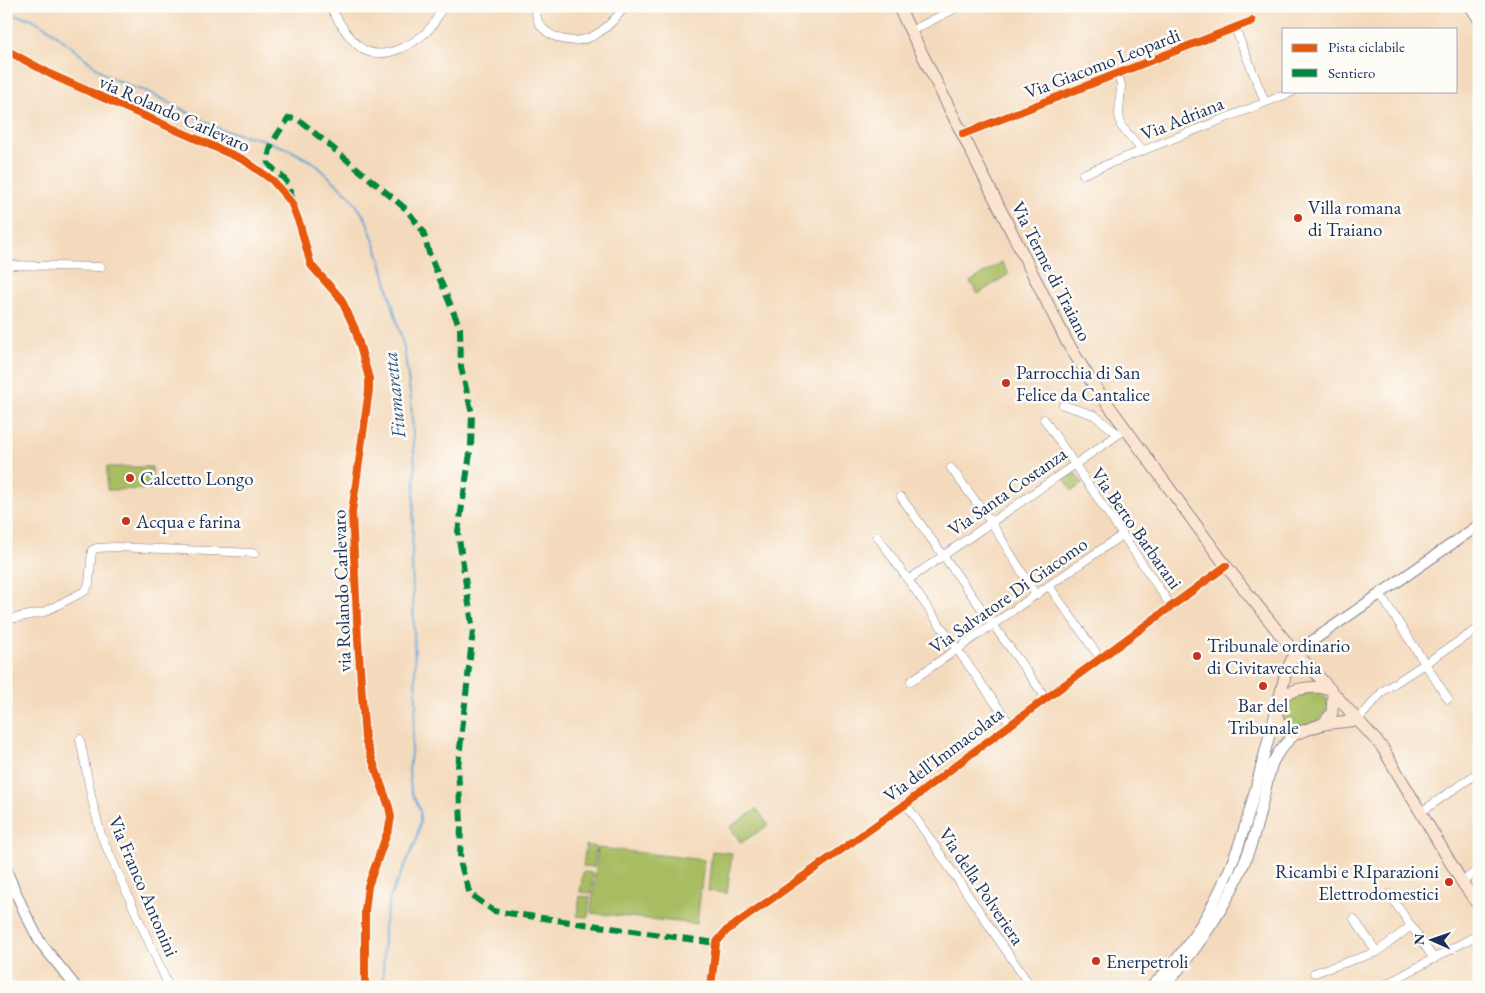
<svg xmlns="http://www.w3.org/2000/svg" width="1485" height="993" font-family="'EB Garamond',serif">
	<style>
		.grass { fill: #a8bd62; stroke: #627660 }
		.park { fill: url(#park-tufts); stroke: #627660 }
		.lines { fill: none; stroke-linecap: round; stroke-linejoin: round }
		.stream { stroke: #5ea7d5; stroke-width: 2 }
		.minor-casing { stroke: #88848d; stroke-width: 9 }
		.tertiary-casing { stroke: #88848d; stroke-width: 12 }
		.secondary-casing { stroke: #88848d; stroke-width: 13 }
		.minor { stroke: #fff; stroke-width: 8 }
		.tertiary { stroke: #fff; stroke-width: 10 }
		.secondary { stroke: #fce5d0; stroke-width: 11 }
		.quiet { stroke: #00873e; stroke-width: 6; stroke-dasharray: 12 6; stroke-linecap: butt }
		.cycleway-casing { stroke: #fdfcf7; stroke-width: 11 }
		.cycleway { stroke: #e8590c; stroke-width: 8 }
		.poi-dot { fill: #c8321e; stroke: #fdfcf7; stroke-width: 2 }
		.labels { text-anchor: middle; stroke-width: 5; stroke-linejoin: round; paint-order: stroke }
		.street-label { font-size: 19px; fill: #1b2f5e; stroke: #fdfcf7 }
		.poi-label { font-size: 19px; fill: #1b2f5e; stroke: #fdfcf7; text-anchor: start }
		.water-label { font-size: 20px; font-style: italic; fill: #325988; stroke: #fdfcf7 }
	</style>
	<defs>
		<pattern id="park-tufts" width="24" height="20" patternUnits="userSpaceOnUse" patternTransform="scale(1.25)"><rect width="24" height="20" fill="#a8bd62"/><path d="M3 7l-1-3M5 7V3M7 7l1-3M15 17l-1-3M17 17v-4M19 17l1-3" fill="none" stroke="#889a54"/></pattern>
	</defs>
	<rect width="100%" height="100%" fill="#fdfcf7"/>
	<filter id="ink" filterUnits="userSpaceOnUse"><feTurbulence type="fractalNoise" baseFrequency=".02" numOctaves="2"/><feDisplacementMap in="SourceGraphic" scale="10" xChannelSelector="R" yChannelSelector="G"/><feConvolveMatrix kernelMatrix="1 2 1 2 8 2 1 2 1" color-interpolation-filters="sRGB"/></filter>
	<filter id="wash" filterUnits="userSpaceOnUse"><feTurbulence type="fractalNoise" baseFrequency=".0096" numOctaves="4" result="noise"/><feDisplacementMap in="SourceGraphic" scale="20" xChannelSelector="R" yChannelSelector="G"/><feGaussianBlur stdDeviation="1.12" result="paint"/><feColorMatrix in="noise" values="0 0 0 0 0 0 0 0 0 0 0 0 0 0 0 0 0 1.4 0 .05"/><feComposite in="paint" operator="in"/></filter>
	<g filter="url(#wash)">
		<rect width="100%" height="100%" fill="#f4dabc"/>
		<!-- grass -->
		<g class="grass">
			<path d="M1002,262L1009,274L978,294L970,282Z"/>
			<path d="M107,467H152V489L107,490Z"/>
			<path d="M1314,691L1325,696L1330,708L1317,723L1294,728L1284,723C1282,719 1280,714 1279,710C1279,695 1303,694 1314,691Z"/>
			<path d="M757,809L768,825L741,843L730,827Z"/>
			<path d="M586,845L596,847L594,867L583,866Z"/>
			<path d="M598,848L704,860L697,924L591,913Z"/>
			<path d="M712,851L732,853L727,893L708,891Z"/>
			<path d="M583,872L593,873L591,893L580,892Z"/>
			<path d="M580,896L590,897L588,917L577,916Z"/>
		</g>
		<!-- park -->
		<path class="park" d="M1074,471L1083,484L1072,491L1064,478Z"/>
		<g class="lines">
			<!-- stream -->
			<path class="stream" d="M6,14L30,18L49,29L107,76L132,87L149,92L221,130L261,139L288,149L314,163L350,196L366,219L380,258L404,348L411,400L415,467L412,556L416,705L409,771L411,791L420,810V822L416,841L391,895L384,926L383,981L387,987"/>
		</g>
	</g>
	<g filter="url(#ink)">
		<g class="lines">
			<defs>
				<g id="minor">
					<path d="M330,6C337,19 352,44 366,51C387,60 419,42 432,26C436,21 439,13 443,6"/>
					<path d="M535,6C536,20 539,28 552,35C583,51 607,31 625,6"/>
					<path d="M1235,28L1265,102"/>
					<path d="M911,31L960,6"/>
					<path d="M6,50L54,76L244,160L272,180L291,202L300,225L311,265L341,299L355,329L369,378V390L352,512L358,640L365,739L389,807L391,817L389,828L368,886L365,911V987"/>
					<path d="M1118,74L1121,85L1119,114L1121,126L1143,151"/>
					<path d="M963,134L1252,21"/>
					<path d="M1083,174L1292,92"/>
					<path d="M6,265L101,267"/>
					<path d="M1063,405L1094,415L1118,434"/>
					<path d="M1044,419L1171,606"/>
					<path d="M951,468L991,522L1036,595"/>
					<path d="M901,497L1046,698"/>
					<path d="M877,536L1010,724"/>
					<path d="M908,580L1126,429"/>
					<path d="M1049,586L1100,658"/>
					<path d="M1380,594L1448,699"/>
					<path d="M6,620L44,612L85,591L89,584L92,550L97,548L115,547L255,553"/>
					<path d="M911,681L1122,535"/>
					<path d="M1358,720L1383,691L1479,628"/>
					<path d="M80,739L92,800L101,835L169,987"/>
					<path d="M906,804L1031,987"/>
					<path d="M1421,812L1479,772"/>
					<path d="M1462,882L1479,869"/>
					<path d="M1389,894L1434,959"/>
					<path d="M1354,919L1377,952"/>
					<path d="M1314,973L1377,952L1411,926"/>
					<path d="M711,987L716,943L726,931L906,804L972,753L1226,566"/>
					<path d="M1381,987L1479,934"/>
				</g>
				<g id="tertiary">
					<path d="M1470,6L1479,20"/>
					<path d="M1295,653L1479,525"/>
					<path d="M6,870L24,911L40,942L76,987"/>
					<path d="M1151,987C1197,943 1228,883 1246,823C1257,786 1265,749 1276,712"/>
					<path d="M1164,987C1201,944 1232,900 1251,845C1260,819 1264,791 1272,764C1278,751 1285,742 1297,733"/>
				</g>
				<g id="secondary">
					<path d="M898,6L1067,342L1093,384L1226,566L1295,653L1310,667L1382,747L1462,882L1479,906"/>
					<path d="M1295,653L1286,672L1276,712L1279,722L1284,728L1290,732L1297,733L1323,724L1358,720"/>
					<path d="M1280,697C1295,688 1311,686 1329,688"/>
					<path d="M1323,724L1332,713L1333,695"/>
				</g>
			</defs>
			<!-- minor casing -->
			<use href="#minor" class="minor-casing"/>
			<!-- tertiary casing -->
			<use href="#tertiary" class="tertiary-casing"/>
			<!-- secondary casing -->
			<use href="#secondary" class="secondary-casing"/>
			<!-- minor -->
			<use href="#minor" class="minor"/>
			<!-- tertiary -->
			<use href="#tertiary" class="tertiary"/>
			<!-- secondary -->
			<use href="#secondary" class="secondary"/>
			<!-- quiet -->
			<path class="quiet" d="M291,201C292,178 280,178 268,163C268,145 279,132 289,118L299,120L406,209L423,231L429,253L460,328L461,367L472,414L471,447L458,532L473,631L458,767L461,824L460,862L470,894L494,911L716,943"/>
			<defs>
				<g id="cycleway">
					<path d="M6,50L54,76L244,160L272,180L291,202L300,225L311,265L341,299L355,329L369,378V390L352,512L358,640L365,739L389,807L391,817L389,828L368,886L365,911V987"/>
					<path d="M963,134L1252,21"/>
					<path d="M711,987L716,943L726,931L906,804L972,753L1226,566"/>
				</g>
			</defs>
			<!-- cycleway casing -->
			<use href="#cycleway" class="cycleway-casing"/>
			<!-- cycleway -->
			<use href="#cycleway" class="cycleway"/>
		</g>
	</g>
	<!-- markers -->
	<g class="poi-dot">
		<circle cx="1298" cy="218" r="5"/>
		<circle cx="1006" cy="383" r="5"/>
		<circle cx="130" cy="478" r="5"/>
		<circle cx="126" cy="521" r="5"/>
		<circle cx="1197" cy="656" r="5"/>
		<circle cx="1263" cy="686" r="5"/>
		<circle cx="1449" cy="882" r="5"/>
		<circle cx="1096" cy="961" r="5"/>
	</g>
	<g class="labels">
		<!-- street labels -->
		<g class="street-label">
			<text transform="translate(1102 63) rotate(-21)" y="7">Via Giacomo Leopardi</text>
			<text transform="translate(175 113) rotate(24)" y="7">via Rolando Carlevaro</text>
			<text transform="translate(1182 118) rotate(-22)" y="7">Via Adriana</text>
			<text transform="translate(1052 271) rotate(63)" y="7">Via Terme di Traiano</text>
			<text transform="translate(1007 491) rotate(-35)" y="7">Via Santa Costanza</text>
			<text transform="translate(1137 528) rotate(55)" y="7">Via Berto Barbarani</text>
			<text transform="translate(341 591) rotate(-92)" y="7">via Rolando Carlevaro</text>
			<text transform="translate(1008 595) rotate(-35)" y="7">Via Salvatore Di Giacomo</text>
			<text transform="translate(943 754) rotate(-37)" y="7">Via dell'Immacolata</text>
			<text transform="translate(144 886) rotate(67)" y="7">Via Franco Antonini</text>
			<text transform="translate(982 886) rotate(56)" y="7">Via della Polveriera</text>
		</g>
		<!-- poi labels -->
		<g class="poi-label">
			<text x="1308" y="214">Villa romana<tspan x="1308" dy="22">di Traiano</tspan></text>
			<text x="1016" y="379">Parrocchia di San<tspan x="1016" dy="22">Felice da Cantalice</tspan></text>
			<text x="140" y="485">Calcetto Longo</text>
			<text x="136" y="528">Acqua e farina</text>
			<text x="1207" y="652">Tribunale ordinario<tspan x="1207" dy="22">di Civitavecchia</tspan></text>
			<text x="1263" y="712" text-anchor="middle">Bar del<tspan x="1263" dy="22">Tribunale</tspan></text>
			<text x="1439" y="878" text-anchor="end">Ricambi e RIparazioni<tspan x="1439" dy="22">Elettrodomestici</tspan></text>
			<text x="1106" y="968">Enerpetroli</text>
		</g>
		<!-- water labels -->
		<g class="water-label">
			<text transform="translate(394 395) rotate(-96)" y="7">Fiumaretta</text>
		</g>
	</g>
	<!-- margin -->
	<rect width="1485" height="993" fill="none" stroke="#fdfcf7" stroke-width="25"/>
	<!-- legend -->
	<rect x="1282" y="28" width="175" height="65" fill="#fdfcf7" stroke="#a3aaba"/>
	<rect x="1292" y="44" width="25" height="8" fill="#e8590c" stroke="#a3aaba"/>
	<text x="1328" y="52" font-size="15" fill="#1b2f5e">Pista ciclabile</text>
	<rect x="1292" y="69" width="25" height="8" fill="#00873e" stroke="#a3aaba"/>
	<text x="1328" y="78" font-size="15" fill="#1b2f5e">Sentiero</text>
	<!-- north arrow -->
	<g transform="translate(1432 940) rotate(272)" stroke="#fdfcf7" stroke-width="4" paint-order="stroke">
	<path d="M0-4L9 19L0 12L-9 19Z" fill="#1b2f5e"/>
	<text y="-8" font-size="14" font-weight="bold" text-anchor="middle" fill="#1b2f5e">N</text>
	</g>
</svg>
